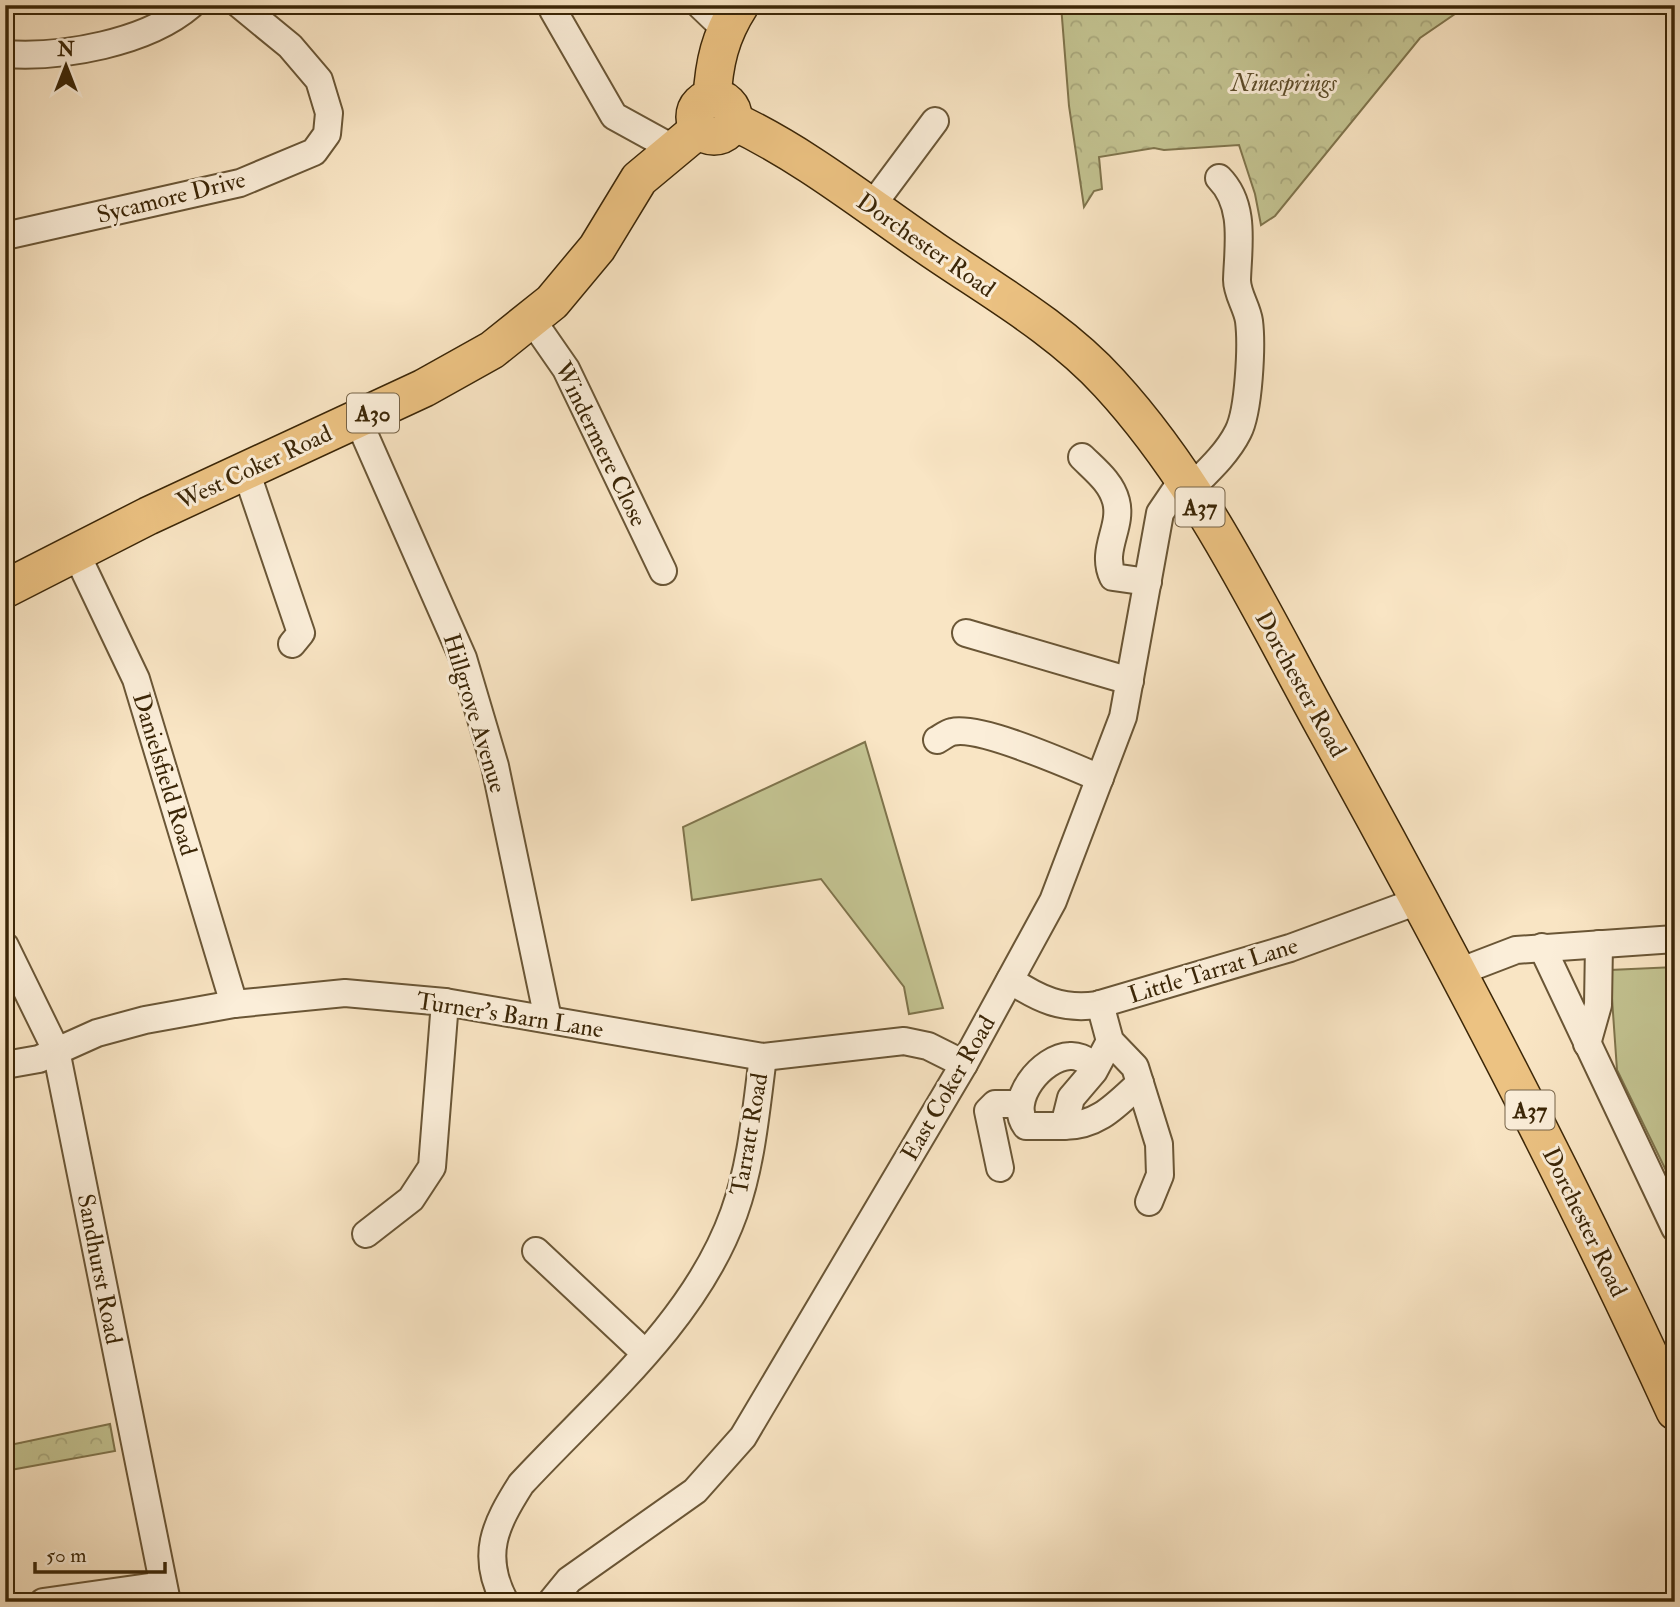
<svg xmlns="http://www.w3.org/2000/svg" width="1680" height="1607" font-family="'IM FELL Double Pica',serif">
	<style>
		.green { fill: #c3c391; stroke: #7f744c; stroke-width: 2 }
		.park { fill: url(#park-crowns); stroke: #7f744c; stroke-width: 2 }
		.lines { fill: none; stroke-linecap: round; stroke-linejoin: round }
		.minor-casing { stroke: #6a5636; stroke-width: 30 }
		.highway-casing { stroke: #3b2607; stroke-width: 40 }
		.minor { stroke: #fbeed9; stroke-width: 26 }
		.highway { stroke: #ecc282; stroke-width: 37 }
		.labels { text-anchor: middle; stroke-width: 6; stroke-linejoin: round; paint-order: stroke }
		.shield { fill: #fbeed9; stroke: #756246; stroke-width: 2 }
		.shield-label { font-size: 23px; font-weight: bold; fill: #3b2607 }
		.park-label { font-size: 24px; font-style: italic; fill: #5d4d2a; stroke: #fbeed9 }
		.street-label { font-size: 24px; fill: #3b2607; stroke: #fbeed9 }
	</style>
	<defs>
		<pattern id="park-crowns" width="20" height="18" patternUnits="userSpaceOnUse" patternTransform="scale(1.75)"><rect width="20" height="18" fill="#c3c391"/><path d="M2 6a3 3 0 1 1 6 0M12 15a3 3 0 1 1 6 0" fill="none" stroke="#a8a77c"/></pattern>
	</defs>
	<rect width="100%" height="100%" fill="#f9e5c4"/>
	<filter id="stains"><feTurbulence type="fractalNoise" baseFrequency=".00286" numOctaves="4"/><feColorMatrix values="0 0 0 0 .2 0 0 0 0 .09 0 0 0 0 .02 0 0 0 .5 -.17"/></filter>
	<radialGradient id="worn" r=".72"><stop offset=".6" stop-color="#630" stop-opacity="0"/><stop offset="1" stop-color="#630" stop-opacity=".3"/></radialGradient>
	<!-- green -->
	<g class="green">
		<path d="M865,742L943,1008L909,1014L904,987L821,879L692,900L683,827Z"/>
		<path d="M1675,967V1189L1617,1070L1610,970Z"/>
	</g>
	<!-- park -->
	<g class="park">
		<path d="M1061,5H1468L1420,38L1275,216L1261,225L1255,194L1239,145L1164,150L1154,148L1099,157L1102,189L1094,191L1084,207L1069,106Z"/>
		<path d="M110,1424L115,1451L5,1471V1446Z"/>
	</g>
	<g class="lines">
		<defs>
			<g id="minor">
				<path d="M561,5L553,10L614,116L674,149"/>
				<path d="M700,5L725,29"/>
				<path d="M5,54C62,58 147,43 191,5"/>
				<path d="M871,207L935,121"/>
				<path d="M5,236L240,183L314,152L327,134L329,113L319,80L290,46L240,5"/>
				<path d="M532,320L566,369L663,571"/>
				<path d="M358,420L463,658L495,766L548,1019"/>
				<path d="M1082,457C1095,470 1111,482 1116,501C1123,527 1100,550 1113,577L1148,582"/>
				<path d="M246,471L301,633L292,644"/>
				<path d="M1190,489C1207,472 1227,454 1238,432C1249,411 1252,345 1249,321C1247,307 1237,294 1237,280C1238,246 1246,205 1219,178"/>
				<path d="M75,551L136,679L234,1004"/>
				<path d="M966,633L1130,681"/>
				<path d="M937,740C941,738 947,733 952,732C980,725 1071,766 1100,778"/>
				<path d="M5,946L56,1050L167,1602"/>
				<path d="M1542,947L1675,1228"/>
				<path d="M1456,973L1516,950L1675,939"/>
				<path d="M1010,980C1039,999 1062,1010 1097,1005L1290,948L1418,901"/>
				<path d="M1100,1004L1110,1041L1135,1067L1159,1144L1160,1175L1149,1202"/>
				<path d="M1110,1041L1094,1071L1071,1098L1064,1126C1098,1126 1116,1105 1140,1083"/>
				<path d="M1587,1044L1598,1005L1599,944"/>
				<path d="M5,1065L39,1059L97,1033L145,1020L234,1004L345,993L445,1002L763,1057L904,1041L928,1046L964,1064"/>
				<path d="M1064,1126H1026C1007,1100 1042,1057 1070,1056C1080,1055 1088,1062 1096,1066"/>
				<path d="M1000,1168L988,1111L995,1104H1020"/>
				<path d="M366,1234L411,1199L432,1167L445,1002"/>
				<path d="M536,1251L645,1353"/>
				<path d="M43,1602L163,1585"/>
				<path d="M505,1602C480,1555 495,1525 521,1484C598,1401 695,1322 734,1213C752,1163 756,1109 763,1057"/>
				<path d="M551,1602L569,1580L695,1491L743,1437L964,1064L1053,901L1123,717L1160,513L1183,479"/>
			</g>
			<g id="highway">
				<circle cx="714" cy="117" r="19"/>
				<path d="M712,99C714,63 720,36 740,5"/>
				<path d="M733,121C805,155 867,205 933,250C993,291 1060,329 1109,383C1202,484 1261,612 1327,731C1450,953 1569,1179 1675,1411"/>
				<path d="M5,589L148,516L424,388L492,350L552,302L597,248L639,179L699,129"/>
			</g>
		</defs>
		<!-- minor casing -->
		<use href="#minor" class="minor-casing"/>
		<!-- highway casing -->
		<use href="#highway" class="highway-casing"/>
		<!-- minor -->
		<use href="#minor" class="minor"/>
		<!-- highway -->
		<use href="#highway" class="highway"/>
	</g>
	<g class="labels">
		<!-- shield labels -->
		<g class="shield">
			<rect x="347" y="393.5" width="52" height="39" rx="5"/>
			<rect x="1175.5" y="487.5" width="49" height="39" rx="5"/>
			<rect x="1505.5" y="1090.5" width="49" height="39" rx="5"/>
		</g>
		<g class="shield-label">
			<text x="373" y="421">A30</text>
			<text x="1200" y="515">A37</text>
			<text x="1530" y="1118">A37</text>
		</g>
		<!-- park labels -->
		<g class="park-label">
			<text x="1284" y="91">Ninesprings</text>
		</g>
		<!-- street labels -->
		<g class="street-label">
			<text transform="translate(171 197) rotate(-14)" y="8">Sycamore Drive</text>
			<text transform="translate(926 245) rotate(35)" y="8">Dorchester Road</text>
			<text transform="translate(601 444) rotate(64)" y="8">Windermere Close</text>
			<text transform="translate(254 467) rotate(-25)" y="8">West Coker Road</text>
			<text transform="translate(1301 684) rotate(61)" y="8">Dorchester Road</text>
			<text transform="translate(475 713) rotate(73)" y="8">Hillgrove Avenue</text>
			<text transform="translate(165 774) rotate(73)" y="8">Danielsfield Road</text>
			<text transform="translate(1213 970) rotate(-17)" y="8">Little Tarrat Lane</text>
			<text transform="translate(510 1015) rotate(9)" y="8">Turner's Barn Lane</text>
			<text transform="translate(948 1088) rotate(-60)" y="8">East Coker Road</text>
			<text transform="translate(749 1134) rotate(-80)" y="8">Tarratt Road</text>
			<text transform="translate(1585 1222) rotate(64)" y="8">Dorchester Road</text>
			<text transform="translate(100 1269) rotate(79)" y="8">Sandhurst Road</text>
		</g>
	</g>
	<!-- margin -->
	<rect width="1680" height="1607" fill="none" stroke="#f9e5c4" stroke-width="28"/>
	<rect x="7" y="7" width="1666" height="1593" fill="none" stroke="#3b2607" stroke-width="3.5"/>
	<rect x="14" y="14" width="1652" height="1579" fill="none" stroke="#3b2607" stroke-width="2"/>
	<!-- north arrow -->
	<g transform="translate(66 66)" stroke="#fbeed9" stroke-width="5" paint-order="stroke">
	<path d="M0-5L12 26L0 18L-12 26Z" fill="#3b2607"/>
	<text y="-10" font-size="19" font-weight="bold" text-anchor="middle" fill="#3b2607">N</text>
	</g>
	<!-- scale -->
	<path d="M35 1562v10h130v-10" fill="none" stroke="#3b2607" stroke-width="3.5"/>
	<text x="46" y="1562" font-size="21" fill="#3b2607" stroke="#fbeed9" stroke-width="5" paint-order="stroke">50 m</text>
	<rect width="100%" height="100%" filter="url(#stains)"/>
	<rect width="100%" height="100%" fill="url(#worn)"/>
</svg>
